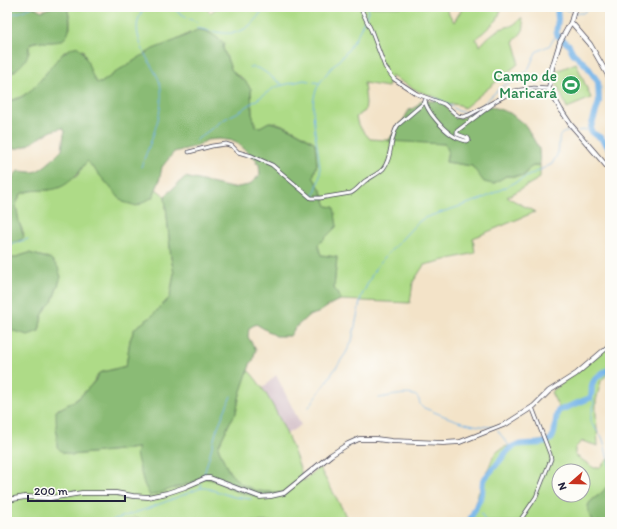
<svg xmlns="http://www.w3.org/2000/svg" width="617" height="529" font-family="Itim,sans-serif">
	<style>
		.industrial { fill: #d2bdc6 }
		.green { fill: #aedb87; stroke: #687e61; fill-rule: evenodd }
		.forest { fill: #8abb74; stroke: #566e58 }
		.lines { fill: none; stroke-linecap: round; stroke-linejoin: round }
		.stream { stroke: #75b4e8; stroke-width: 1 }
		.river { stroke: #75b4e8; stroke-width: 6 }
		.minor-casing { stroke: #413f50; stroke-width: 4.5 }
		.tertiary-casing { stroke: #413f50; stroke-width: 5.5 }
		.minor { stroke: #fff; stroke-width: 3 }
		.tertiary { stroke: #fff; stroke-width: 4 }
		.labels { text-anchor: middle; stroke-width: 4; stroke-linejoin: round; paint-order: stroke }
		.leisure-label { font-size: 15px; fill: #27864d; stroke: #fdfcf7; text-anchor: end }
	</style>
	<rect width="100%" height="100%" fill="#fdfcf7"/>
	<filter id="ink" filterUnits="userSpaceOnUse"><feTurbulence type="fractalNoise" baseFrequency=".025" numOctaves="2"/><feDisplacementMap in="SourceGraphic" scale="8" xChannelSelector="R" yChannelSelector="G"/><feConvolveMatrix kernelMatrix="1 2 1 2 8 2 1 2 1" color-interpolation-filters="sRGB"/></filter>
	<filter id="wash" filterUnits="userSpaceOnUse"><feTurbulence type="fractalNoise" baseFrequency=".012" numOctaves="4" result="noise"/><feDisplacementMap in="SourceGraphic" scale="16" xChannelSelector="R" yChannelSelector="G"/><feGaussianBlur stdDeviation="0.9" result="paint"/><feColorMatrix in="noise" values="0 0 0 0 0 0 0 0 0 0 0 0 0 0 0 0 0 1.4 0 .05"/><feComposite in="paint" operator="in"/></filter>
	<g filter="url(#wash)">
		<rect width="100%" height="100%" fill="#f3e3c8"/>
		<!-- industrial -->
		<path class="industrial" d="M276,375L301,425L285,435L263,388Z"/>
		<!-- green -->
		<g class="green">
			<path d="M67,7H206L210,13L218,7H445L454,22L463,7H502L497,20L476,39L480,46C486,39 492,33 500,29C512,25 511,28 521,18C528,29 521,33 514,41L518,55V64L464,108L460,105L452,104L447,106L438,98L418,91L391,76L388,87L364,83L366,103L365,111L356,117L358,125L370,139L446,144L448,150L446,162L472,166L493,184L505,176H524C528,169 531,165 540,165V178L507,197L535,212L473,238L475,253L424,265L413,282L410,303L341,300L334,288L337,257L320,255L318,245C327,235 325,234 326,221C328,200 324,194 313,177L317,164L315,143C305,136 284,123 271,122C267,122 263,126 260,127L256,126L252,114L251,89L241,77L236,75L231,69L223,48L211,33L201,30L189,33L179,39L147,53L119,70L101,83H97L93,79L83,50L64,52C50,70 31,99 7,101V76L15,71L29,52V46C35,39 44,42 52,42L70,29V19Z"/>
			<path d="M576,63L591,98L567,108L552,73Z"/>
			<path d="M87,160L123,202L153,197L156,189L165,196L171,258L174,273L170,297L151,317L135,328L130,340L126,366L99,373C91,388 74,405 58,409L72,455L138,448L136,454L138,460L174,489L192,482L200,477L217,481L238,492L283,493C275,492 267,492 258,491C234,488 226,467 218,447L230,422L236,413L240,394L248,370C273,396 294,448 304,481L319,467L343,510L348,522H153L134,518L123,522H7V312L12,323L10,329L39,331L42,316L47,307L52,302L61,277L51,259L29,253L7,260V246L21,240L24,234L19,222L16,205L20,195L25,192L36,190H49L77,176Z"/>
			<path d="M610,345V372L601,381L596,401V413L598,446L582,441L575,448V455L594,468H599L610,457V483C606,487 603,492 599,495C596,497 593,499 591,501C585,507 589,516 593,522H469C475,503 480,485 489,467C491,463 492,457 495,454C498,450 504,447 508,446C523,442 538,444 553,436L559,408L551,392ZM559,471H583V495H559Z"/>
		</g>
		<!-- forest -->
		<g class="forest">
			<path d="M7,7H34L42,11L51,7H67C71,22 73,42 53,42C46,43 40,41 33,42L29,46C29,62 19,67 7,76Z"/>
			<path d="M197,30C208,29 216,37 224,43L223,48L231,69L236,75L246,82L251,89L252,114L256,126L260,127L269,122C286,125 301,134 315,143L317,164L313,177L321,190L327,206L334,207L337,226L318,245L321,255L337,257L334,288L341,300L333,303L318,313L308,316L295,328L290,336H276L256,324L249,328L248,337L256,350L255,352L253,361L251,362L240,394L236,413L230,422L218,447L229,472L241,484L257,491L285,493L261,497L238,492L217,481L200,477L199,480L150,496L144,484L136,454L138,448L72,455L62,452L57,447L56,411L78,399L95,381L99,373L126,366L130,340L135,328L151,317L170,297L174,273L171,258L165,196L185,177L232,188L249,185L260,175L259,164L256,163L257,160L235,141L219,139L207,140L197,146L174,152L162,167L159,182L153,197L137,206L123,202L87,161C77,175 67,189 48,190C38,191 29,189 20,195L16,205L19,222L24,237L21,240L7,246V185C13,181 13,175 18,171C23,171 27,172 31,172C40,173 55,157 62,150L64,134L65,132L63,128C58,129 53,130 48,133C33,141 25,151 7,148V101C41,98 49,54 77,46C89,55 88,72 97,83H101L119,70L153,49L179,39Z"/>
			<path d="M438,98C445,104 449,111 455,118H461L490,106L510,113L526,126L539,149L540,165C531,165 528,169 524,176H506L493,184L484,182L472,166L446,162L448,150L445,144L388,141L404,119L409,110L415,108L421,101H436Z"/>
			<path d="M29,253L51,259L58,267L61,277L52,302L47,307L42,316L39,331L28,335L10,330L12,323L7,312V260Z"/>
			<path d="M610,483V522H593C589,516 585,507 591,501C593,499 596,497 599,495C603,492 606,487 610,483Z"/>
		</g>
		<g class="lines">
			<!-- stream -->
			<g class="stream">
				<path d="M170,7L190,19L197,22"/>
				<path d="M559,7L571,11"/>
				<path d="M575,13H583L590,7"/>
				<path d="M7,15L20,12L32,7"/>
				<path d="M366,17L369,7"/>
				<path d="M196,28C214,31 233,39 249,26C255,21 260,13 266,7"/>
				<path d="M249,67C263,66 270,78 282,84"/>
				<path d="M432,98L443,101L458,111L467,113L471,112L481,106L502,86L513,82L528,70L536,52L550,45L556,35"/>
				<path d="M578,131L591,129"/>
				<path d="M195,141L223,120L242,110L275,87L304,80L319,83"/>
				<path d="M141,167C150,143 163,116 161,90C161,81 156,74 152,67C145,55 134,35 138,21C139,16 142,11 145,7"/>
				<path d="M314,196C316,188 321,178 320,170C319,149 309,113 315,93C321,75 337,64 348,50C355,40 360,31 364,20"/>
				<path d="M7,245L28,239"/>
				<path d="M592,395L594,404L591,415V423L602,437L604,443L608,459L610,474"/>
				<path d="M379,398C387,397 413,390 418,398C420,401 419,404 422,407C444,416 468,427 493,427"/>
				<path d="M309,407L346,353L352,341L361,297L375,269L383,259L416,224L424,218L482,199L552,164C554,160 557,156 558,152C561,138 554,132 574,131"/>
				<path d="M498,431L511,448"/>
				<path d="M203,478L217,429L231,396"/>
				<path d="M201,488V484"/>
				<path d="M476,509L483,516L485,522"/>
				<path d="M107,522L152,507L201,488H206L234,497L251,499"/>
			</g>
			<!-- river -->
			<g class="river">
				<path d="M557,7L558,19L556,34L569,45L573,53L587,66L598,82L599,102L591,127V132L601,138L610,149"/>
				<path d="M469,522L482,494L483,480C488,475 493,469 497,464C503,458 506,450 514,446C525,441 541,447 550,440C556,436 555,418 558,411L590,398C593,393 591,390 592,385C594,378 604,371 610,369"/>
			</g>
		</g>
	</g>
	<g filter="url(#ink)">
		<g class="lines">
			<defs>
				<g id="minor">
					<path d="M360,7L371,30L385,67L394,79L417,94L444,104L458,116L463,117L469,115L514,91L534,88L549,89"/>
					<path d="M425,100C426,111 443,129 452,135C456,138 462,140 466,141L469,140L468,138L457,134V131L493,104"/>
					<path d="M189,152L212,146L226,144L232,146L238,152L252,156L272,165L311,198H320L351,193C357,190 360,185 365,181C371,177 378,174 383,169C393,157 389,138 398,125L425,102"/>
					<path d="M519,522L536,497L551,459L550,454L532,407"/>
				</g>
				<g id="tertiary">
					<path d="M575,7L571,22L560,42L552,68L549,89L561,110L571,125L610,170"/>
					<path d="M571,22L590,44L610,79"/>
					<path d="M7,500L25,497L50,498L82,493H116L133,496L148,497L167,493L185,487L206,478H210L260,497L271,496L284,493L331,455L348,444L359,439H376L392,441L443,443L460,442L506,424L534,406L549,391L576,374L610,345"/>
				</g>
			</defs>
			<!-- minor casing -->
			<use href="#minor" class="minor-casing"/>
			<!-- tertiary casing -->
			<use href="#tertiary" class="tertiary-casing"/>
			<!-- minor -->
			<use href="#minor" class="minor"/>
			<!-- tertiary -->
			<use href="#tertiary" class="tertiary"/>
		</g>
	</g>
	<!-- icons -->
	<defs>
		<symbol id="stadium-disc" viewBox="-11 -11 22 22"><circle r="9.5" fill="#2e9e5b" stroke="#fdfcf7"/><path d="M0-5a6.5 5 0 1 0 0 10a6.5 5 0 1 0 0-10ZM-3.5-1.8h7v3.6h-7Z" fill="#fff"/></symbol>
	</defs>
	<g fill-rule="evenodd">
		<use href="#stadium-disc" x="560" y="74" width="22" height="22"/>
	</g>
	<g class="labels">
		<!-- leisure labels -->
		<g class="leisure-label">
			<text x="557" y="81">Campo de<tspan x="557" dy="17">Maricará</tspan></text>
		</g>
	</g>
	<!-- margin -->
	<rect width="617" height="529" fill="none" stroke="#fdfcf7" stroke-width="24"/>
	<!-- north arrow -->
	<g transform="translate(571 483) rotate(250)"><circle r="19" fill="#fdfcf7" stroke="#a5a5ac"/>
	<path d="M0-3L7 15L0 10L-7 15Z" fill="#c8321e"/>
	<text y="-6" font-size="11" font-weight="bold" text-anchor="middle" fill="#22223b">N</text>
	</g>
	<!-- scale -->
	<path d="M28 495v6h97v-6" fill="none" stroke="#22223b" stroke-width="2"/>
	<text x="34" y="495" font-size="12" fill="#22223b" stroke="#fdfcf7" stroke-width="3" paint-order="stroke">200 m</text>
</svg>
